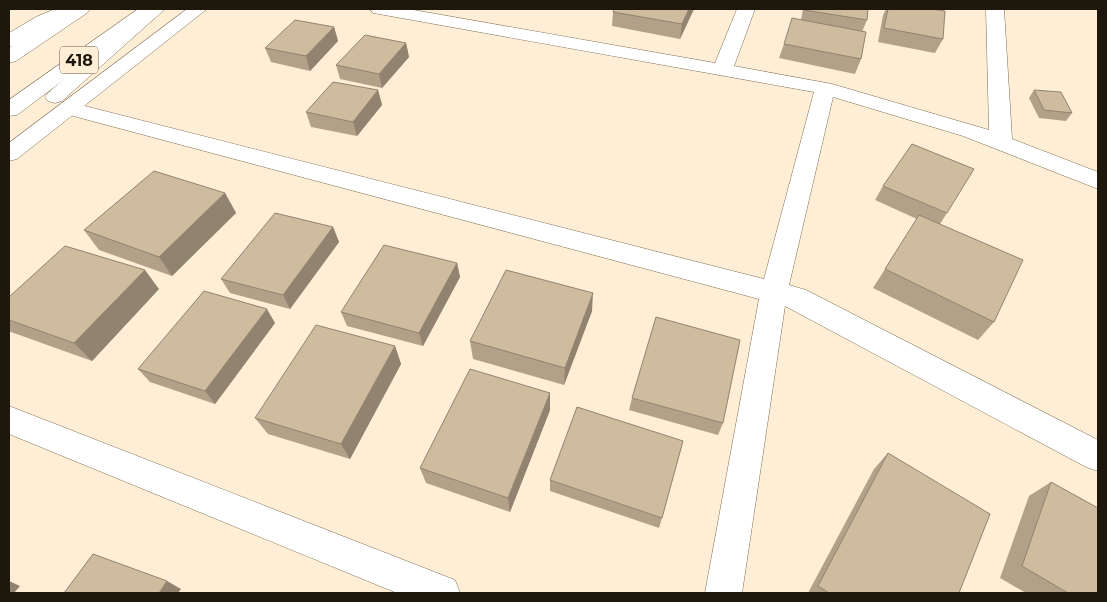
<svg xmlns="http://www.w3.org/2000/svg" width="1107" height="602" font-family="Montserrat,sans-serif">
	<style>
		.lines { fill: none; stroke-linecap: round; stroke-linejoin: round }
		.minor-casing { stroke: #7d6c51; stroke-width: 1 }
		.major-casing { stroke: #7d6c51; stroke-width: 1 }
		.highway-casing { stroke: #7d6c51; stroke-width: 1 }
		.minor { fill: #fff; fill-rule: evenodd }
		.major { fill: #fff; fill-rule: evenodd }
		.highway { fill: #fff; fill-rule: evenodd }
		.wall { fill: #b2a188 }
		.shaded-wall { fill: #91836f }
		.building { fill: #cfbb9e; stroke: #91836f }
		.labels { text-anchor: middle; stroke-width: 4.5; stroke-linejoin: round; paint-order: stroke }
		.shield { fill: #feeed6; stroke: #615849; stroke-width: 1 }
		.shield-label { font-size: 16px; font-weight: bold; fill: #1e170c }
	</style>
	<rect width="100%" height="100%" fill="#feeed6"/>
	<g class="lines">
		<defs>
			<g id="minor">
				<path d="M370,9H408L715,63L737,9H755L734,66L832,84L989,130L986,9H1004L1012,139L1098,172V189L963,136L833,97L789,285L806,290L1098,440V471L1086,467L785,306L742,593H705L759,299L62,113L58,108L62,103L69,102L764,279L814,92L379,14L373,13Z"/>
				<path d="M9,406L455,580L460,593H397L9,434Z"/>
			</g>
			<g id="major">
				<path d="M55,9H79L76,13L48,25L16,45L9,47V33L36,17Z"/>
				<path d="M145,9H165L62,101L55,103L48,101L45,97L48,93Z"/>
				<path d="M187,9H207L17,159L9,161V143Z"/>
			</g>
			<g id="highway">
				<path d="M69,9H90L87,13L16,61L9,63V48Z"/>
				<path d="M138,9H158L17,115L9,116V100Z"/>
			</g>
		</defs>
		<!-- minor casing -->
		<use href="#minor" class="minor-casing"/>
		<!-- major casing -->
		<use href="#major" class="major-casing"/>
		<!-- highway casing -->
		<use href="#highway" class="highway-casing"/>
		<!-- minor -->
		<use href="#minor" class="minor"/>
		<!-- major -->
		<use href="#major" class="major"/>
		<!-- highway -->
		<use href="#highway" class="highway"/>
	</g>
	<!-- wall -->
	<g class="wall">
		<path d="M694,9L680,39L612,26L613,12Z"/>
		<path d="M803,9H868L867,20L862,32L861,59L855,74L779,58L784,44L801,20Z"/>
		<path d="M886,9H933L943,39L935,53L878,42L883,15Z"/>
		<path d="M334,27L338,41L310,71L271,62L265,48Z"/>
		<path d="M406,43L409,57L382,88L340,79L336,65Z"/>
		<path d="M378,90L382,105L357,136L311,127L306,112Z"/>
		<path d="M1034,90L1072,113L1066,121L1039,118L1029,98Z"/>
		<path d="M883,186L947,213L940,224L994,322L978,340L873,288L917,219L875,200Z"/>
		<path d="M225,193L236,213L172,276L99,250L84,230Z"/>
		<path d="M333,227L339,242L290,309L230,293L221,279Z"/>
		<path d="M457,263L460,277L423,346L347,326L341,312Z"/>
		<path d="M159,289L92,361L11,332L9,331V297Z"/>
		<path d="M592,311L564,385L473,359L470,341Z"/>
		<path d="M275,323L215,404L150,382L138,369Z"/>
		<path d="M395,346L401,364L350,459L268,434L255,418Z"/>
		<path d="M550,393V410L510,512L426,483L420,468Z"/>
		<path d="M632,398L723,423L718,435L629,410Z"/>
		<path d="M888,453L959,593H808L874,469Z"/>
		<path d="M550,480L662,518L659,528L550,491Z"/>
		<path d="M1051,482L1098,593H1026L1000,578L1029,496Z"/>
	</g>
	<!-- shaded-wall -->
	<g class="shaded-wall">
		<path d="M689,9H694L680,39L682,24Z"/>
		<path d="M334,27L338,41L310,71L306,56Z"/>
		<path d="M406,43L409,57L382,88L379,74Z"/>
		<path d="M378,90L382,105L357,136L353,122Z"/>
		<path d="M225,193L236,213L172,276L159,257Z"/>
		<path d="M333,227L339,242L290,309L283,295Z"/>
		<path d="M457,263L460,277L423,346L419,333Z"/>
		<path d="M145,270L159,289L92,361L74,343Z"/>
		<path d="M593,293L592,311L564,385L565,368Z"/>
		<path d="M267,309L275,323L215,404L205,391Z"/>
		<path d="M395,346L401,364L350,459L341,444Z"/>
		<path d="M550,393V410L510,512L508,498Z"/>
		<path d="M9,581L20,586L14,593H9Z"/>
		<path d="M167,581L181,589L178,593H159Z"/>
	</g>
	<!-- building -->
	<g class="building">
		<path d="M614,9H689L682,24L613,12Z"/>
		<path d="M805,9H868L867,20L804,10Z"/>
		<path d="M888,9H932L945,11L943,39L884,28Z"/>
		<path d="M792,18L866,32L861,59L784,44Z"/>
		<path d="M295,20L334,27L306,56L265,48Z"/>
		<path d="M365,35L406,43L379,74L336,65Z"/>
		<path d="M333,82L378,90L353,122L306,112Z"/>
		<path d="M1034,90L1061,92L1072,113L1044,110Z"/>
		<path d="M912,144L974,169L947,213L883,186Z"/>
		<path d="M154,171L225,193L159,257L84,230Z"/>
		<path d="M275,213L333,227L283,295L221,279Z"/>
		<path d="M919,215L1023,260L994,322L885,269Z"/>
		<path d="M384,245L457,263L419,333L341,312Z"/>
		<path d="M65,246L145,270L74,343L9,320V297Z"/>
		<path d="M506,270L593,293L565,368L470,341Z"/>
		<path d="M204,291L267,309L205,391L138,369Z"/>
		<path d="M656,317L740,340L723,423L632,398Z"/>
		<path d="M316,325L395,346L341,444L255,418Z"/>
		<path d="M470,369L550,393L508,498L420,468Z"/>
		<path d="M577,407L683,441L662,518L550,480Z"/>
		<path d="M888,453L990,514L959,593H829L818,586Z"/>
		<path d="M1051,482L1098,508V593H1068L1022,566Z"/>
		<path d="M93,554L167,581L159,593H64Z"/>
	</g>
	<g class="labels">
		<!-- shield labels -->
		<rect class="shield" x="60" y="46.5" width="38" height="27" rx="4"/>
		<g class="shield-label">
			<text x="79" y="66">418</text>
		</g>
	</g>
	<!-- border -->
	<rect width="1107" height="602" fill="none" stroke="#1e170c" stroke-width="20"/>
</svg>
